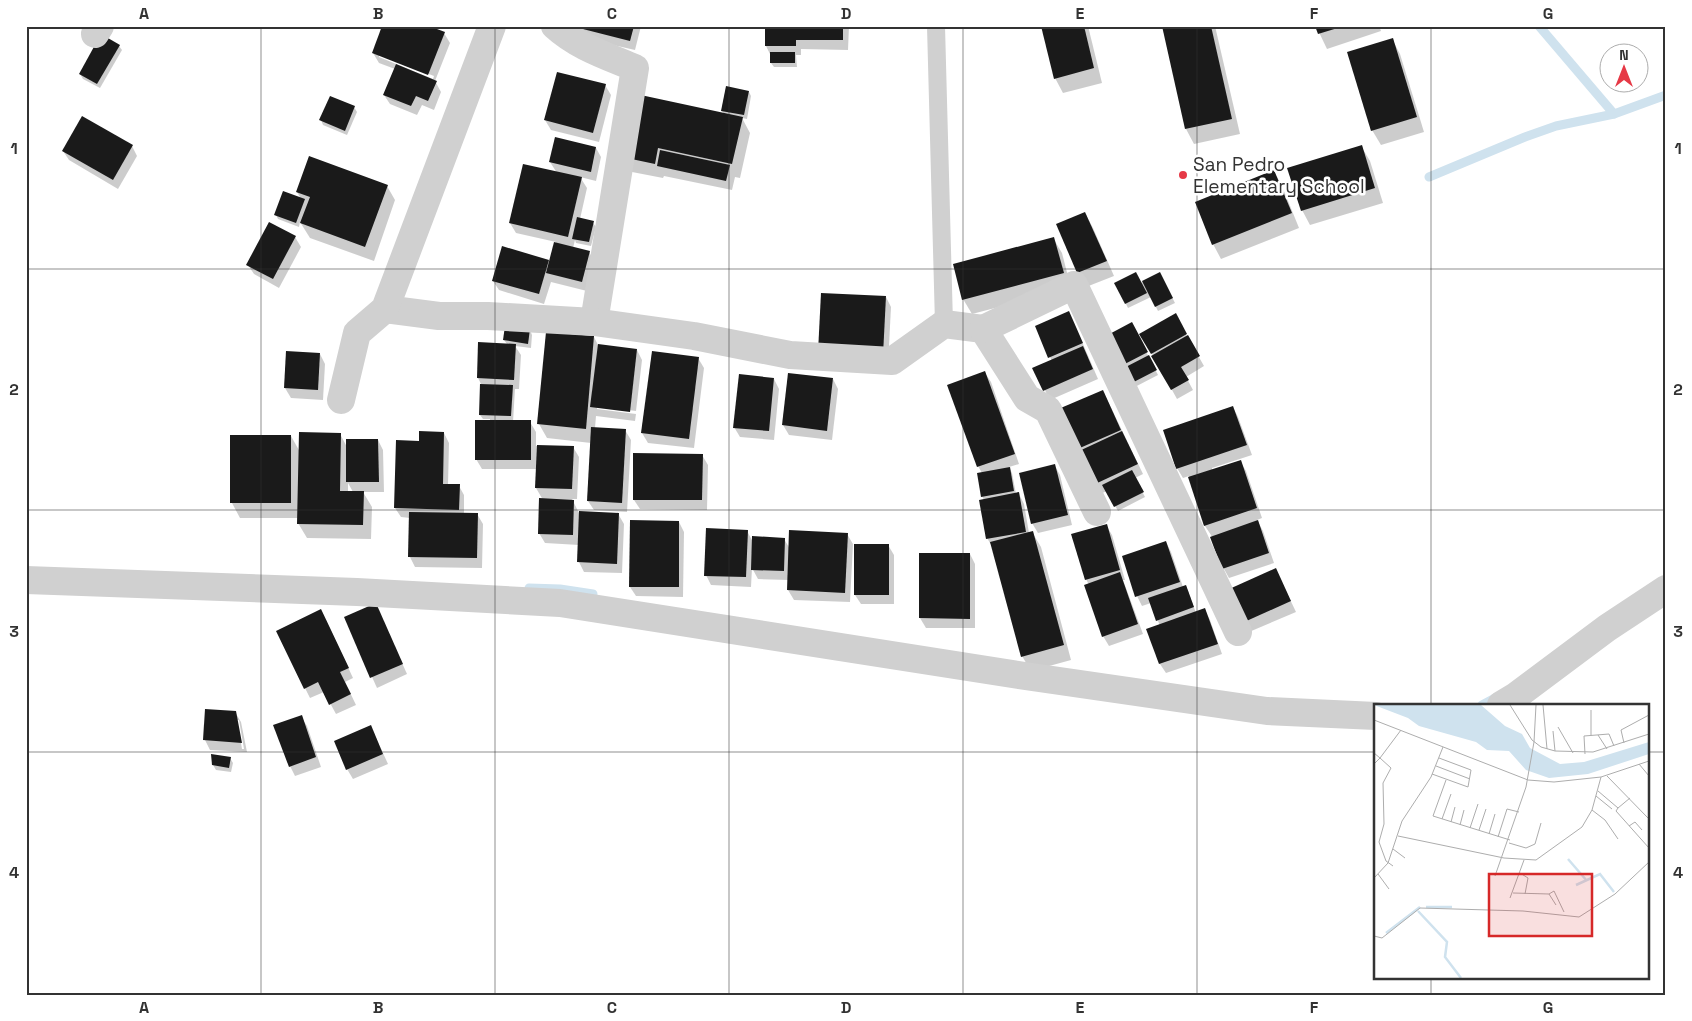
<svg xmlns="http://www.w3.org/2000/svg" width="1692" height="1021" font-family="'Space Grotesk',sans-serif">
	<style>
		.shadow { fill: #0003; fill-rule: evenodd }
		.lines { fill: none; stroke-linecap: round; stroke-linejoin: round }
		.stream { stroke: #cfe2ee; stroke-width: 9 }
		.building { fill: #1a1a1a }
		.lane { stroke: #d0d0d0; stroke-width: 18 }
		.street { stroke: #d0d0d0; stroke-width: 28 }
		.grid { fill: none; stroke: #333; stroke-width: 1; stroke-opacity: 0.55 }
		.poi-dot { fill: #e63946; stroke: #fff; stroke-width: 2 }
		.labels { text-anchor: middle; stroke-width: 5; stroke-linejoin: round; paint-order: stroke }
		.poi-label { font-size: 19px; fill: #333; stroke: #fff; text-anchor: start }
		.inset-river { fill: none; stroke: #cfe2ee; stroke-width: 2.5 }
		.inset-road { fill: none; stroke: #adadad; stroke-width: 1 }
		.view { fill: #d62828; fill-opacity: 0.15; stroke: #d62828; stroke-width: 2.5 }
		.inset-edge { fill: none; stroke: #333; stroke-width: 2.5 }
		.neatline { fill: none; stroke: #333; stroke-width: 2 }
		.grid-label { font-size: 16px; text-anchor: middle; font-weight: bold; fill: #333 }
	</style>
	<rect width="100%" height="100%" fill="#fff"/>
	<!-- shadow -->
	<g class="shadow">
		<path d="M572,26H641L635,50L578,37Z"/>
		<path d="M766,26H849L848,50L801,49V55H796L797,67H774L771,63V56L766,46Z"/>
		<path d="M1042,26H1088L1102,83L1063,93L1055,78Z"/>
		<path d="M1163,26H1215L1240,134L1194,144L1186,129Z"/>
		<path d="M1316,26H1379L1381,31L1327,49Z"/>
		<path d="M444,33L450,43L435,81L441,92L434,110L422,105L417,115L390,104L384,95L395,69L379,63L373,53ZM379,55L434,76L433,79L379,57Z"/>
		<path d="M1392,39L1400,54L1424,132L1381,145L1372,130Z"/>
		<path d="M119,46L122,50L100,88L83,79L80,74Z"/>
		<path d="M605,85L611,95L599,142L551,130L545,120Z"/>
		<path d="M749,92L751,96L747,119L742,118L750,133L740,178L735,177L732,190L664,176L663,178L632,172L624,157L725,115L722,111Z"/>
		<path d="M354,107L357,112L347,135L323,125L321,120Z"/>
		<path d="M132,146L137,156L118,189L69,160L63,151Z"/>
		<path d="M1361,146L1370,161L1383,203L1310,225L1302,210Z"/>
		<path d="M596,148L601,157L596,181L580,177L587,188L580,219L593,223L596,227L591,246L576,243L575,240L573,248L589,252L595,262L587,291L551,282L544,304L499,290L493,281L503,248L550,261L556,242L516,233L510,223L557,173L550,162Z"/>
		<path d="M1274,172L1282,186L1299,228L1221,259L1213,244Z"/>
		<path d="M387,186L395,200L374,261L310,238L300,222L299,227L278,219L276,215L301,199L297,192Z"/>
		<path d="M1085,213L1093,228L1114,276L1086,287L1078,273Z"/>
		<path d="M295,237L301,247L279,288L254,274L248,265Z"/>
		<path d="M1053,238L1062,253L1071,288L972,314L963,299Z"/>
		<path d="M1160,274L1175,303L1158,311L1151,297L1128,308L1116,284L1141,283Z"/>
		<path d="M886,297L891,307L888,365L825,361Z"/>
		<path d="M1175,315L1204,366L1186,377L1193,390L1177,399L1141,334Z"/>
		<path d="M1074,323L1098,379L1050,400L1034,369L1052,361L1050,357Z"/>
		<path d="M530,330L532,335L531,348L515,346L521,355L519,389H515L513,422H530L536,432V446L573,447L579,457L577,499H572L579,513L617,514V512L624,524L622,573L584,572L579,562V545L545,543L539,533L543,500L536,488L537,469H482L476,459L490,422V419H483L480,415L481,384L478,378L507,344L504,340Z"/>
		<path d="M1137,334L1158,375L1129,390L1120,371Z"/>
		<path d="M594,337L598,345L637,350L642,360L636,411L597,406V409L636,414L635,421L596,416L595,428L625,430L631,440L627,512L594,510L588,501L591,443L547,438L539,424Z"/>
		<path d="M320,354L325,364L323,400L291,398L285,388Z"/>
		<path d="M698,358L704,368L694,448L648,443L642,433Z"/>
		<path d="M985,373L991,382L1019,464L1009,467L1012,473L1016,494H1019L1024,504L1029,533L1032,532L1041,547L1071,660L1031,671L1022,656L993,548L987,538L984,500L982,496V473L978,466Z"/>
		<path d="M774,379L779,389L774,440L740,437L734,427Z"/>
		<path d="M833,379L838,389L832,440L789,435L783,425Z"/>
		<path d="M1103,391L1143,474L1135,478L1145,497L1118,511L1107,491L1100,494L1074,450Z"/>
		<path d="M1233,407L1238,417L1252,455L1212,468V470L1240,461L1246,471L1262,518L1257,520L1263,531L1274,563L1229,578L1224,569L1211,535L1205,526L1189,476L1183,478L1177,468Z"/>
		<path d="M444,433L449,443L448,485L459,486L464,495V514H477L483,524L482,568L415,567L410,557V518L401,517L395,508L420,442Z"/>
		<path d="M340,434L347,447L378,440L383,450L384,492H363L372,507L371,539L307,538L298,523V518H240L232,503V436H291L300,452ZM348,483L353,492H348Z"/>
		<path d="M702,455L708,465L707,510L640,509L634,500Z"/>
		<path d="M1055,466L1060,475L1072,525L1038,533L1032,523Z"/>
		<path d="M679,522L684,532L683,597L636,596L630,587Z"/>
		<path d="M1106,525L1112,535L1125,580H1123L1143,634L1109,646L1103,636L1089,585L1086,579Z"/>
		<path d="M747,531L753,542L784,539L790,549L847,534L853,544L850,602L794,600L788,590L789,580L758,579L752,568L751,587L711,585L706,575Z"/>
		<path d="M1166,542L1171,552L1183,587L1186,586L1188,591L1196,613L1205,610L1210,620L1222,654L1166,673L1160,664L1148,630L1160,626L1151,603L1142,606L1137,596Z"/>
		<path d="M888,545L894,555V604H861L855,595Z"/>
		<path d="M970,554L975,564V628H926L920,618Z"/>
		<path d="M1276,570L1296,612L1249,632L1229,591Z"/>
		<path d="M376,605L407,674L377,688L345,617Z"/>
		<path d="M326,620L353,678L345,682L356,705L336,714L324,692L310,698L305,688Z"/>
		<path d="M235,712L241,722L247,752L210,750L205,740ZM237,720H239L244,749H242Z"/>
		<path d="M301,717L307,726L321,767L295,776L290,766Z"/>
		<path d="M371,727L388,764L353,779L347,769Z"/>
		<path d="M230,758L233,763L231,772L216,770L213,765Z"/>
	</g>
	<g class="lines">
		<!-- stream -->
		<g class="stream">
			<path d="M1539,26L1614,114"/>
			<path d="M1429,177L1525,137L1556,126L1614,114L1666,95"/>
			<path d="M529,588L560,589L593,594"/>
			<path d="M1482,705L1497,697"/>
		</g>
	</g>
	<!-- building -->
	<g class="building">
		<path d="M382,26H429L445,32L428,75L372,53Z"/>
		<path d="M571,26H634L630,41Z"/>
		<path d="M765,26H843V40H796V46H765Z"/>
		<path d="M1041,26H1084L1094,68L1054,79Z"/>
		<path d="M1162,26H1211L1232,119L1185,129Z"/>
		<path d="M1315,26H1341V27L1318,34Z"/>
		<path d="M101,34L120,45L97,84L79,74Z"/>
		<path d="M1393,38L1417,117L1371,131L1347,52Z"/>
		<rect x="770" y="52" width="25" height="11"/>
		<path d="M396,64L437,81L428,101L416,96L411,106L383,95Z"/>
		<path d="M557,72L606,84L593,133L544,120Z"/>
		<path d="M726,86L749,91L744,115L721,111Z"/>
		<path d="M636,94L743,117L732,164L658,148L655,164L622,157Z"/>
		<path d="M330,96L355,106L345,131L319,120Z"/>
		<path d="M82,116L133,145L113,180L62,151Z"/>
		<path d="M555,137L596,147L591,172L549,162Z"/>
		<path d="M1362,145L1375,188L1301,211L1287,168Z"/>
		<path d="M660,150L730,165L726,181L657,166Z"/>
		<path d="M309,156L388,185L365,247L300,223L310,197L296,192Z"/>
		<path d="M523,164L582,177L568,237L509,223Z"/>
		<path d="M1274,170L1292,213L1212,245L1195,202Z"/>
		<path d="M283,191L305,199L296,223L274,215Z"/>
		<path d="M1085,212L1107,261L1077,273L1056,224Z"/>
		<path d="M577,217L594,221L589,242L572,239Z"/>
		<path d="M269,222L296,236L273,279L246,265Z"/>
		<path d="M1054,237L1064,273L962,300L953,264Z"/>
		<path d="M554,242L590,251L582,282L546,273Z"/>
		<path d="M502,246L549,260L539,294L492,281Z"/>
		<path d="M1136,272L1147,293L1125,304L1114,283Z"/>
		<path d="M1160,272L1173,298L1155,307L1142,281Z"/>
		<path d="M821,293L886,296L883,355L818,352Z"/>
		<path d="M1069,311L1083,343L1048,358L1035,326Z"/>
		<path d="M1176,313L1187,334L1151,354L1139,334Z"/>
		<path d="M1132,322L1148,352L1117,368L1102,338Z"/>
		<path d="M505,326L530,329L528,344L503,340Z"/>
		<path d="M546,332L594,336L586,429L537,424Z"/>
		<path d="M1188,335L1200,356L1181,367L1189,380L1171,390L1151,356Z"/>
		<path d="M478,342L516,344L514,380L477,378Z"/>
		<path d="M598,344L637,349L630,412L590,407Z"/>
		<path d="M1083,346L1093,369L1043,391L1032,368Z"/>
		<path d="M286,351L320,353L318,390L284,388Z"/>
		<path d="M652,351L699,357L689,439L641,433Z"/>
		<path d="M1149,355L1157,370L1126,386L1118,371Z"/>
		<path d="M985,371L1015,454L977,467L947,385Z"/>
		<path d="M788,373L833,378L827,431L782,425Z"/>
		<path d="M739,374L774,378L769,431L733,428Z"/>
		<path d="M480,384L513,385L511,416L479,415Z"/>
		<path d="M1103,390L1121,430L1073,451L1056,410Z"/>
		<path d="M1233,406L1247,445L1176,469L1163,430Z"/>
		<rect x="475" y="420" width="56" height="40"/>
		<path d="M591,427L626,429L622,503L587,501Z"/>
		<path d="M419,431L444,432L443,484H460L459,510L394,508L396,440L419,441Z"/>
		<path d="M1122,431L1138,464L1093,485L1077,452Z"/>
		<path d="M299,432L341,433L340,491H364L363,525L297,524Z"/>
		<rect x="230" y="435" width="61" height="68"/>
		<path d="M346,439H378L379,482H346Z"/>
		<path d="M537,445L574,446L572,489L535,488Z"/>
		<path d="M633,453L703,454L702,500H633Z"/>
		<path d="M1241,460L1257,508L1204,526L1188,477Z"/>
		<path d="M1055,464L1068,515L1031,524L1019,473Z"/>
		<path d="M1010,467L1014,491L981,497L977,473Z"/>
		<path d="M1132,470L1144,492L1114,507L1102,485Z"/>
		<path d="M1019,492L1026,532L986,539L979,500Z"/>
		<path d="M539,498L574,500L573,535L538,534Z"/>
		<path d="M579,511L619,513L617,564L577,562Z"/>
		<path d="M409,512L478,513L477,558L408,557Z"/>
		<path d="M630,520L679,521V587H629Z"/>
		<path d="M1258,520L1269,553L1222,569L1210,537Z"/>
		<path d="M1107,524L1120,570L1085,580L1071,534Z"/>
		<path d="M706,528L748,530L746,577L704,576Z"/>
		<path d="M789,530L848,533L845,593L787,590Z"/>
		<path d="M1033,531L1064,645L1021,657L990,542Z"/>
		<path d="M752,536L785,538L784,571L751,570Z"/>
		<path d="M1166,541L1180,582L1135,597L1122,556Z"/>
		<rect x="854" y="544" width="35" height="51"/>
		<path d="M919,553H970V619L919,618Z"/>
		<path d="M1276,568L1291,601L1242,623L1227,590Z"/>
		<path d="M1120,572L1138,624L1102,637L1084,585Z"/>
		<path d="M1186,585L1194,607L1156,621L1148,598Z"/>
		<path d="M376,603L403,664L370,678L344,617Z"/>
		<path d="M1205,608L1218,644L1159,664L1146,629Z"/>
		<path d="M321,609L349,668L340,672L351,694L329,705L318,682L304,689L276,631Z"/>
		<path d="M205,709L236,711L242,743L203,740Z"/>
		<path d="M302,715L316,757L289,767L273,725Z"/>
		<path d="M371,725L383,754L346,770L334,741Z"/>
		<path d="M211,754L231,757L229,768L212,765Z"/>
	</g>
	<g class="lines">
		<!-- lane -->
		<path class="lane" d="M936,26L944,324"/>
		<!-- street -->
		<g class="street">
			<path d="M555,26C578,47 607,56 635,68L594,322"/>
			<path d="M95,34L100,26"/>
			<path d="M385,309L439,316H488L594,322L694,336L790,355L892,361L944,324L983,329L1027,398L1048,410L1097,512"/>
			<path d="M983,329L1074,285L1238,632"/>
			<path d="M341,400L357,333L385,309L492,26"/>
			<path d="M26,580L357,592L560,603L1025,676L1267,711L1376,716"/>
			<path d="M1501,705L1516,696L1607,628L1666,589"/>
		</g>
	</g>
	<!-- grid -->
	<path class="grid" d="M261,26V995M495,26V995M729,26V995M963,26V995M1197,26V995M1431,26V705M26,269H1666M26,510H1666M26,752H1376M1648,752H1666M1431,977V995"/>
	<!-- markers -->
	<circle class="poi-dot" cx="1183" cy="175" r="5"/>
	<g class="labels">
		<!-- poi labels -->
		<g class="poi-label">
			<text x="1193" y="171">San Pedro<tspan x="1193" dy="22">Elementary School</tspan></text>
		</g>
	</g>
	<!-- overview -->
	<g transform="translate(1374 704)">
		<rect width="275" height="275" fill="#fff"/>
		<path d="M0,1H107L131,22L148,30L156,44L186,60L210,58L275,38V50L214,70L175,74L152,66L135,47L113,46L102,38L45,22L34,14Z" fill="#cfe2ee"/>
		<path class="inset-river" d="M194,155L213,177M202,181L226,170L240,188M52,203H78M44,207L73,238L71,253L87,274M12,229L46,203"/>
		<path class="inset-road" d="M136,1L158,36L167,43L181,47L219,48L275,30M169,1L173,45M217,6V32M0,16L154,76L180,78L227,73L275,57M184,23L199,49M179,27L181,47M224,31L233,45M250,39L247,26L275,11M0,49L6,54L27,26M211,50L210,32L235,30L240,42M0,60L6,54L17,64L9,79L10,120L5,138L12,157L19,162M265,60L275,72M62,62L96,75M58,70L94,83L97,66L65,54M233,72L274,114M72,76L59,112L136,136M224,87L244,104L242,107L275,144M222,92L238,105M244,104L256,94M218,106L231,116L244,135M68,115L77,90M77,118L81,103M86,121L90,106M255,122L261,118L268,126M96,124L104,100M105,126L112,105M115,130L121,110M24,132L130,154L162,156L208,123L218,106L227,73M124,133L133,105L145,108M135,139L152,144L161,140L167,119M19,145L31,154M146,169L154,174L151,190M4,170L15,185M121,172L152,83L160,38L162,1M0,174L14,159L28,117L57,73L69,43M139,189L175,190L182,201M175,190L180,187L190,208M136,194L150,156M0,232L8,234L46,204L149,207L205,213L241,190L275,158"/>
		<path class="view" d="M115,170H218V232H115Z"/>
		<rect width="275" height="275" class="inset-edge"/>
	</g>
	<!-- border -->
	<rect width="1692" height="1021" fill="none" stroke="#ffffff" stroke-width="55"/>
	<!-- north arrow -->
	<g transform="translate(1624 68)"><circle r="24" fill="#ffffff" stroke="#adadad"/>
	<path d="M0-4L9 19L0 12L-9 19Z" fill="#e63946"/>
	<text y="-8" font-size="14" font-weight="bold" text-anchor="middle" fill="#333333">N</text>
	</g>
	<rect x="28" y="28" width="1636" height="966" class="neatline"/>
	<g class="grid-label">
		<text x="144" y="19">A</text>
		<text x="378" y="19">B</text>
		<text x="612" y="19">C</text>
		<text x="846" y="19">D</text>
		<text x="1080" y="19">E</text>
		<text x="1314" y="19">F</text>
		<text x="1548" y="19">G</text>
		<text x="14" y="154">1</text>
		<text x="1678" y="154">1</text>
		<text x="14" y="395">2</text>
		<text x="1678" y="395">2</text>
		<text x="14" y="637">3</text>
		<text x="1678" y="637">3</text>
		<text x="14" y="878">4</text>
		<text x="1678" y="878">4</text>
		<text x="144" y="1013">A</text>
		<text x="378" y="1013">B</text>
		<text x="612" y="1013">C</text>
		<text x="846" y="1013">D</text>
		<text x="1080" y="1013">E</text>
		<text x="1314" y="1013">F</text>
		<text x="1548" y="1013">G</text>
	</g>
</svg>
